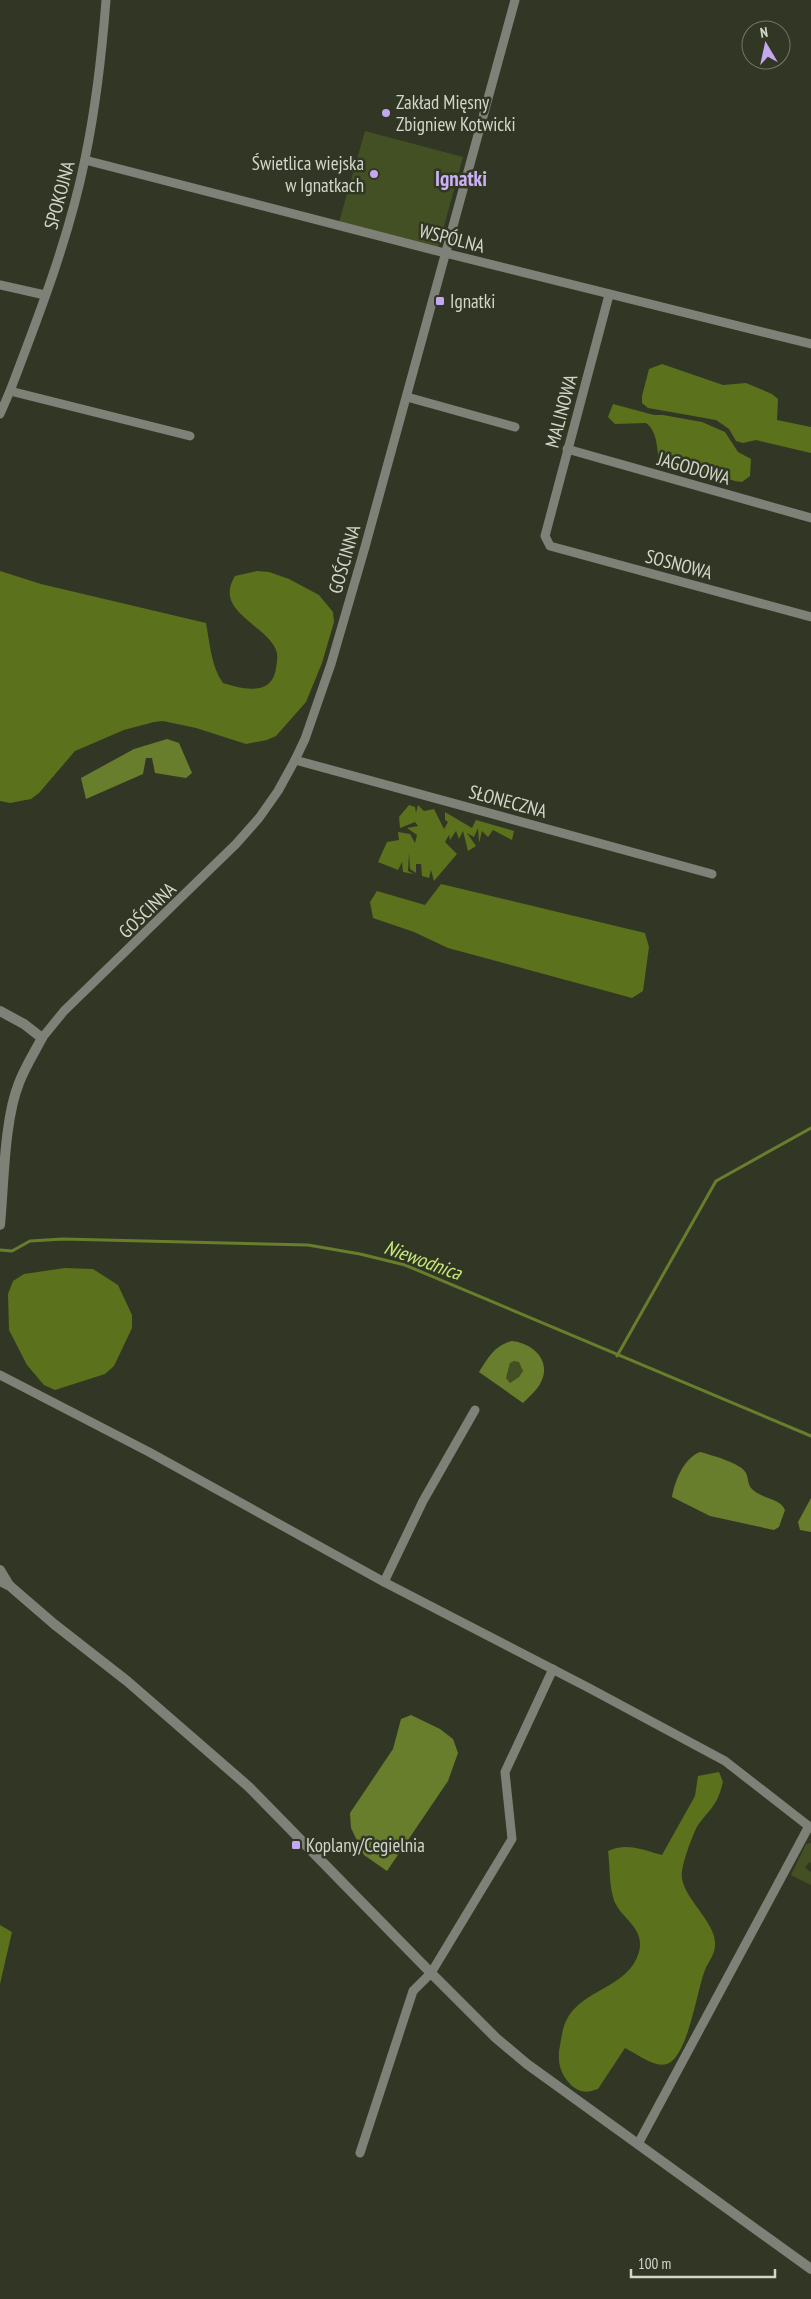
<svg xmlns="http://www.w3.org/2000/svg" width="811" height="2299" font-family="'PT Sans Narrow',sans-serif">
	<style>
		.green { fill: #435023 }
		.forest { fill: #5b711c }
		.water { fill: #687e2c; fill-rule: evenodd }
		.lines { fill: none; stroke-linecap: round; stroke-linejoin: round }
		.stream { stroke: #687e2c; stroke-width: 3 }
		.minor { stroke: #7e8178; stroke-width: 9 }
		.tertiary { stroke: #7e8178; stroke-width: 10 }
		.poi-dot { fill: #c4a7f1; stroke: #313724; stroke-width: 2 }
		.labels { text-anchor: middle; stroke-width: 5; stroke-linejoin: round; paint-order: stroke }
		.poi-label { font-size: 19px; fill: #d3d7cb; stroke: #313724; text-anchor: start }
		.street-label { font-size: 19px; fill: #d3d7cb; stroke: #313724 }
		.water-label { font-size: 20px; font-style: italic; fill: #c7e779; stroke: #313724 }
		.quarter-label { font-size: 21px; font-weight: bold; fill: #ccb1f6; stroke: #313724 }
	</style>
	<rect width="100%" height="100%" fill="#313724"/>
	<!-- green -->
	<g class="green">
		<path d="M365,131L463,157L438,248L339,222Z"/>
		<path d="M514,1361H519L523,1371L519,1377L510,1383L506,1378L510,1363Z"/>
		<path d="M811,1843V1863L809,1862L805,1868L811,1872V1885L791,1875L806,1844Z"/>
	</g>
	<!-- forest -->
	<g class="forest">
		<path d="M662,364L723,385L746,383L772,394L778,399L777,420L811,427V453L756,440L743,443L736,441L729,429L716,420L648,408L642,403V396L649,369Z"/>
		<path d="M613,404L654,415H663L702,422L725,432L738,452L751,459L750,476L742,482L735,481L719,476L706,475L678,459L659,461C657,447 657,431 646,423L615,424L608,417Z"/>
		<path d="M0,571L41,584L206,623C210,644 211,666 223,683C243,689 272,697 276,668C277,660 279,654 274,646C261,623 214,610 235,576L257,571L269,572L289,579L319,595L333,612L334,622L322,663L306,702L276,736L267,740L246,744L196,728L163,721L154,722L124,730L75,751L39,793L31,799L10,803L0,801Z"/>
		<path d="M409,805L415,807L416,813L418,805L424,811L434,809L444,829L448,822L445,820V812L472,828L476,820L514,831L512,840L493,830L488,837L482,831L479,843L478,828L474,837L467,833L476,846L468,851L463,831L459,839L456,831L450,840L449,835L445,842L457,854L434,881L431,870L429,878L422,876L421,864H416V873L410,869L409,853L408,871L414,874L403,872L402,862L398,870L378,862L387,842L399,840L398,832L410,834L415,843L417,835L407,828L418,826L415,822L400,828L399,817Z"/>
		<path d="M441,884L645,933L649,947L643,991L632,998L448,948L414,932L373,918L370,902L377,891L425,905Z"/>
		<path d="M65,1268L93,1269L118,1285L132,1315V1328L114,1366L105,1374L55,1390L44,1385L27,1365L9,1330L8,1294L13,1281L24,1274Z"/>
		<path d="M719,1772L723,1782C721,1789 719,1797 715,1803C709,1813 699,1821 695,1831C690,1842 684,1859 682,1871C678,1894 714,1919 715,1942C716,1954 709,1960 705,1970C697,1990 688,2057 667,2064C654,2068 637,2054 625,2048L598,2089C587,2093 580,2093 571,2085C561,2075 558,2065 559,2051C561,2042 562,2029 566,2021C581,1989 629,1988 639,1952C646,1926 618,1918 613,1897C609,1883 610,1866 608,1851C626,1842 644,1850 662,1855L695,1796L698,1776Z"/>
		<path d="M0,1925L12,1932L0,1984Z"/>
	</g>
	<!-- water -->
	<g class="water">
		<path d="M167,739L179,743L192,773L186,778L155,773L152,758H146L143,774L86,799L81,778L134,749Z"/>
		<path d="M512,1341C532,1343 552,1360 541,1382C538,1389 529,1397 523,1403L479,1372C489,1357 494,1346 512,1341ZM514,1361L519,1362L523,1371L519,1377L510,1383L506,1378L510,1363Z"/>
		<path d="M700,1452C711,1455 741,1463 746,1473C749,1479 747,1485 753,1490C763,1499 780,1498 785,1510L779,1527L774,1530L710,1516L672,1497C675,1480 684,1458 700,1452Z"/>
		<path d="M811,1498V1532L800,1530L798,1522Z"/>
		<path d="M411,1715L440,1729L453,1739L458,1753L448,1781L387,1871L364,1855L351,1828L350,1813L393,1749L401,1719Z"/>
	</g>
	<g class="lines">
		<!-- stream -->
		<g class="stream">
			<path d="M0,1250L12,1251L30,1241L63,1239L308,1245L360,1254L405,1265L811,1436"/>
			<path d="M617,1356L716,1181L811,1128"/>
		</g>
		<!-- minor -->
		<g class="minor">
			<path d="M106,0C102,53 96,106 85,159C69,238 39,315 10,391L190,436"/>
			<path d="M85,160L445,253L811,344"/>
			<path d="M0,285L45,295"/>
			<path d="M609,295L545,536L550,546L811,617"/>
			<path d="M407,397L515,427"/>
			<path d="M0,414L10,391"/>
			<path d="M567,449L811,518"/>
			<path d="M295,760L712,874"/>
			<path d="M42,1038L64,1011L236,844L259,818L278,791L295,760L305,739L331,664L365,547L515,0"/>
			<path d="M0,1375L149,1452L384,1582L589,1688L725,1761L811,1828"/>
			<path d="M384,1582L423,1501L475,1410"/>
			<path d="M638,2144L809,1826"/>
			<path d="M360,2153L413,1991L431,1973L512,1839L505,1772L553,1669"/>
		</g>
		<!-- tertiary -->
		<g class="tertiary">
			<path d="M0,1011L24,1024L42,1038C34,1053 25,1067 19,1083C4,1120 4,1184 0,1225"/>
			<path d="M0,1570L9,1585"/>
			<path d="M0,1581L10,1586L54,1624L127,1681L249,1787L431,1973L496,2038L527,2064L811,2269"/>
		</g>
	</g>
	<!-- markers -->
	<g class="poi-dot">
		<circle cx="386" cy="113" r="5"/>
		<circle cx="374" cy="174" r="5"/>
		<rect x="435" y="296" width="10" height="10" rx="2.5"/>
		<rect x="291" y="1840" width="10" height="10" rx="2.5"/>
	</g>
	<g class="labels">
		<!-- poi labels -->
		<g class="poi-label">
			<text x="396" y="109">Zakład Mięsny<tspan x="396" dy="22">Zbigniew Kotwicki</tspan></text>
			<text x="364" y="170" text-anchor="end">Świetlica wiejska<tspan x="364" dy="22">w Ignatkach</tspan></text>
			<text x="450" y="308">Ignatki</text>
			<text x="306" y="1852">Koplany/Cegielnia</text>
		</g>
		<!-- street labels -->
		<g class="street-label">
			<text transform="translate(59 195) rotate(-75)" y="7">SPOKOJNA</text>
			<text transform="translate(452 238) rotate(14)" y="7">WSPÓLNA</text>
			<text transform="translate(561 411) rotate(-75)" y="7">MALINOWA</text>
			<text transform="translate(694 468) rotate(16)" y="7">JAGODOWA</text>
			<text transform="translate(344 559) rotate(-74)" y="7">GOŚCINNA</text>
			<text transform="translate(679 564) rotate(15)" y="7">SOSNOWA</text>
			<text transform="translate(508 801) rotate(15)" y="7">SŁONECZNA</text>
			<text transform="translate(147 910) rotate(-44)" y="7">GOŚCINNA</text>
		</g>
		<!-- water labels -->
		<g class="water-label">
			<text transform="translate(423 1260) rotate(20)" y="7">Niewodnica</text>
		</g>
		<!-- quarter labels -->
		<g class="quarter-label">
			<text x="461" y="186">Ignatki</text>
		</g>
	</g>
	<!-- north arrow -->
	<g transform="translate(766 45) rotate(351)"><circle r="24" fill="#313724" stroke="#727767"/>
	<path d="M0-4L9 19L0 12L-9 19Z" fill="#c4a7f1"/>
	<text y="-8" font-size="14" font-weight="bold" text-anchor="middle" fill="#d3d7cb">N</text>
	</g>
	<!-- scale -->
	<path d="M631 2269v8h144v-8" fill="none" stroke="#d3d7cb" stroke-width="2.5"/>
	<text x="638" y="2269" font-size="15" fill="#d3d7cb" stroke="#313724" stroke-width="4" paint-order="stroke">100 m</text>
</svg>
